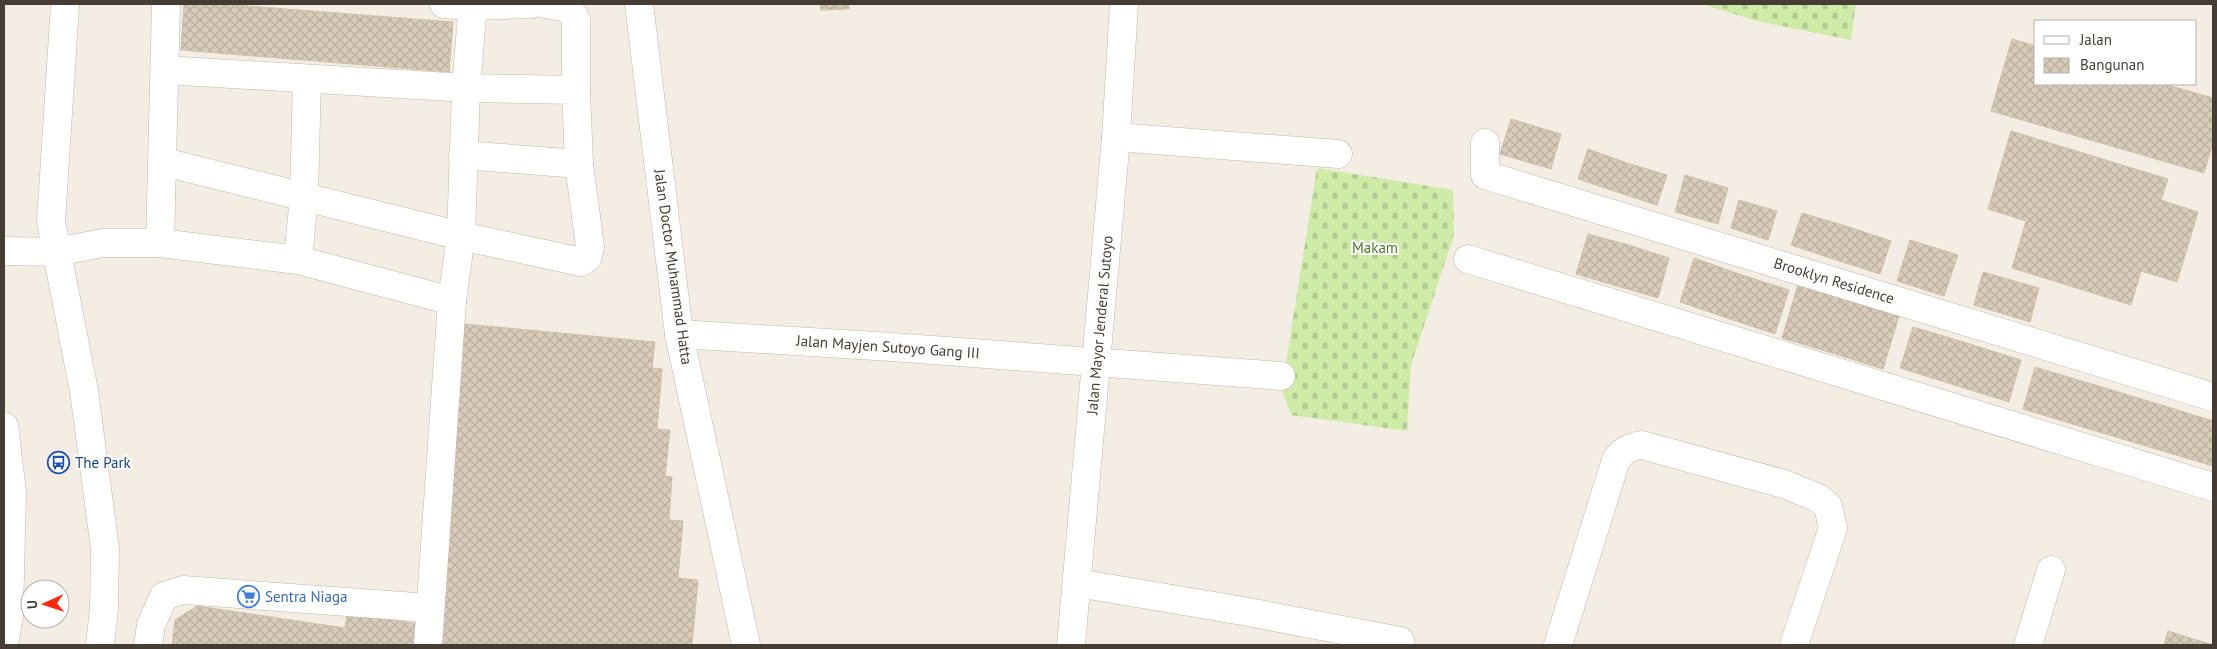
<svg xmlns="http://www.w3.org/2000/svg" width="2217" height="649" font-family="'PT Sans',sans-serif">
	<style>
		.cemetery { fill: url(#cemetery-stones) }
		.building { fill: url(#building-cross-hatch); stroke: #d0c0aa }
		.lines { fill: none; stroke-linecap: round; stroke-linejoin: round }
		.minor-casing { stroke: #c2b7a8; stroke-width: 29 }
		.minor { stroke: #fff; stroke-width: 28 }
		.labels { text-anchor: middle; stroke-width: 4; stroke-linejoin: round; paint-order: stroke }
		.park-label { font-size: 15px; fill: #477a22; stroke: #fff }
		.street-label { font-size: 15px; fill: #453d33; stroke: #fff }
		.transit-label { font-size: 15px; fill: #164399; stroke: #fff; text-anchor: start }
		.shop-label { font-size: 15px; fill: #366cbe; stroke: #fff; text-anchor: start }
	</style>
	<defs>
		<pattern id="cemetery-stones" width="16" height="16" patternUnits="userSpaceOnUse" patternTransform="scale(1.25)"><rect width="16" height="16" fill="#cfeba8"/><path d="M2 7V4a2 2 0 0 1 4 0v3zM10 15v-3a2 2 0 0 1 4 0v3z" fill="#b3ca91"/></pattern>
		<pattern id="building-cross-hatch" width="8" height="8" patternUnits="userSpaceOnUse" patternTransform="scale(1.25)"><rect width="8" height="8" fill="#d8cbba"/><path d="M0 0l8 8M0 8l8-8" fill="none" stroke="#bbafa0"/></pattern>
	</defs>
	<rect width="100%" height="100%" fill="#f3ede3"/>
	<!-- cemetery -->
	<g class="cemetery">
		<path d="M1702,4H1856L1851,40L1757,21Z"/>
		<path d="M1317,168L1453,190L1454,235L1411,365L1407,431L1291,415L1280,385L1279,370L1286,363Z"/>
	</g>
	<!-- building -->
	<g class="building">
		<path d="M184,4H222L453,22L449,72L181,50Z"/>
		<path d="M820,4H849V9L821,10Z"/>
		<path d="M2012,39L2036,46V84H2164L2213,98V142L2204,173L1991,111Z"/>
		<path d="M1511,119L1561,134L1551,169L1500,154Z"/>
		<path d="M2011,131L2168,179L2161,200L2198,212L2177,282L2141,271L2131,305L2012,268L2026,221L1988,209Z"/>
		<path d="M1588,149L1627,163L1617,192L1578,179Z"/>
		<path d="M1627,163L1667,175L1657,205L1617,192Z"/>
		<path d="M1685,175L1728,188L1718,224L1675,212Z"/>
		<path d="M1739,200L1777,211L1768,240L1731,228Z"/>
		<path d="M1802,213L1846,226L1836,260L1791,245Z"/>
		<path d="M1846,226L1891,241L1880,274L1836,260Z"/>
		<path d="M1588,234L1629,245L1617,286L1576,274Z"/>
		<path d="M1910,240L1958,255L1944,296L1897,281Z"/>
		<path d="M1629,245L1669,258L1658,298L1617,286Z"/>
		<path d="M1694,258L1742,275L1727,318L1680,302Z"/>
		<path d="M1983,272L2039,288L2030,322L1974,305Z"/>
		<path d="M1742,275L1789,290L1775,334L1727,318Z"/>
		<path d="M1798,285L1848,300L1832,353L1782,338Z"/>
		<path d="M1848,300L1899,316L1883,369L1832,353Z"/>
		<path d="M465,324L655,342L652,368L662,369L657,429L670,430L665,476L672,477L669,520L683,521L678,578L698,580L692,645H436Z"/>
		<path d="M1913,327L1960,341L1948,383L1900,368Z"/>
		<path d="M1960,341L2021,360L2009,402L1948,383Z"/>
		<path d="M2035,367L2102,387L2089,429L2023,409Z"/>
		<path d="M2102,387L2168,407L2156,449L2089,429Z"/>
		<path d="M2168,407L2213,421V466L2156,449Z"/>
		<path d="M197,606L345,628L347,613L420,624L417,645H172L175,620Z"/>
		<path d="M2168,631L2213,645H2164Z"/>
	</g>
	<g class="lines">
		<defs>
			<g id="minor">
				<path d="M65,4L51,222L84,391L105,549L104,609L100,645"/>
				<path d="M444,4L473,6L532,4"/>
				<path d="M545,4L568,8L576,19V90"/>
				<path d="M639,4L679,334L746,645"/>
				<path d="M165,70L466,88L576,90L579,164"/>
				<path d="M1116,137L1338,154"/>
				<path d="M1485,143V175L2213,397"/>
				<path d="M164,162L461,236L581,262L588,257L590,247L579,164L463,155"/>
				<path d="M160,243L166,4"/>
				<path d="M4,251L56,252L103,243H160L298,260L452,301L428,645"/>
				<path d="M1468,259L2213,487"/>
				<path d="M298,260L304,196L307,79"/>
				<path d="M452,301L461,236L466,88L473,4"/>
				<path d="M679,334L892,347L1281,376"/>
				<path d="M4,426L12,492L9,615L4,645"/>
				<path d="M1077,583L1243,611L1400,641"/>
				<path d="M148,645L151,625L164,596L183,590L430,608"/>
				<path d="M1071,645L1116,137L1124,4"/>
				<path d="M1558,645L1616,460C1623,450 1630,447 1642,445L1784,484L1818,498L1828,506L1833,528L1794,645"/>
				<path d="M2028,645L2051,570"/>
			</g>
		</defs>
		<!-- minor casing -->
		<use href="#minor" class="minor-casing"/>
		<!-- minor -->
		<use href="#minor" class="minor"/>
	</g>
	<!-- icons -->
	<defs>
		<symbol id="bus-ring" viewBox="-11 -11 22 22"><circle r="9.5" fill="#fff" stroke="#1a4fb4" stroke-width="1.5"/><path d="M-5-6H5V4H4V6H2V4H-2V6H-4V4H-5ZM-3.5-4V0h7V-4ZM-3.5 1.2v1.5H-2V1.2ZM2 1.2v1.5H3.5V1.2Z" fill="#1a4fb4"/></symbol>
		<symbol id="supermarket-ring" viewBox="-11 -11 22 22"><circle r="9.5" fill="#fff" stroke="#3f7fe0" stroke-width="1.5"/><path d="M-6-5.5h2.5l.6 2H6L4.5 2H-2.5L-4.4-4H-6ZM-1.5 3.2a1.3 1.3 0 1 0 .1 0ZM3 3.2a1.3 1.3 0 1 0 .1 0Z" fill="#3f7fe0"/></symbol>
	</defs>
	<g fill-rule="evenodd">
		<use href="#bus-ring" x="46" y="450" width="25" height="25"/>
		<use href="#supermarket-ring" x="236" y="584" width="25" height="25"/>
	</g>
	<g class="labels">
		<!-- park labels -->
		<g class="park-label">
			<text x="1375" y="253">Makam</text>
		</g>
		<!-- street labels -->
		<g class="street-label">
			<text transform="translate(673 267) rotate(82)" y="5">Jalan Doctor Muhammad Hatta</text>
			<text transform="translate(1834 281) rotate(17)" y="5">Brooklyn Residence</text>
			<text transform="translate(1100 325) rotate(-85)" y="5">Jalan Mayor Jenderal Sutoyo</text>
			<text transform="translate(888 347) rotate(4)" y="5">Jalan Mayjen Sutoyo Gang III</text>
		</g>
		<!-- transit labels -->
		<g class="transit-label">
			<text x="75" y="468">The Park</text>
		</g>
		<!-- shop labels -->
		<g class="shop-label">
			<text x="265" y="602">Sentra Niaga</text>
		</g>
	</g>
	<!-- border -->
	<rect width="2217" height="649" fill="none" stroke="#453d33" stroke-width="10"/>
	<!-- legend -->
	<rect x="2034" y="20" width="162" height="65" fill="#ffffff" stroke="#b5b1ad"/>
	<rect x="2044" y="36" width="25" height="8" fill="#ffffff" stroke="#b5b1ad"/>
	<text x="2080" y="45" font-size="15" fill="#453d33">Jalan</text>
	<rect x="2044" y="58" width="25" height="15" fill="url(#building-cross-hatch)" stroke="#b5b1ad"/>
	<text x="2080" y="70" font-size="15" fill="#453d33">Bangunan</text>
	<!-- north arrow -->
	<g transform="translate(45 604) rotate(267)"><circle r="24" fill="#ffffff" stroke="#b5b1ad"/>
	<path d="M0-4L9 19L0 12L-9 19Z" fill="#ff270d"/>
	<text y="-8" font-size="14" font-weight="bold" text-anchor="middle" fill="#453d33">U</text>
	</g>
</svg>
